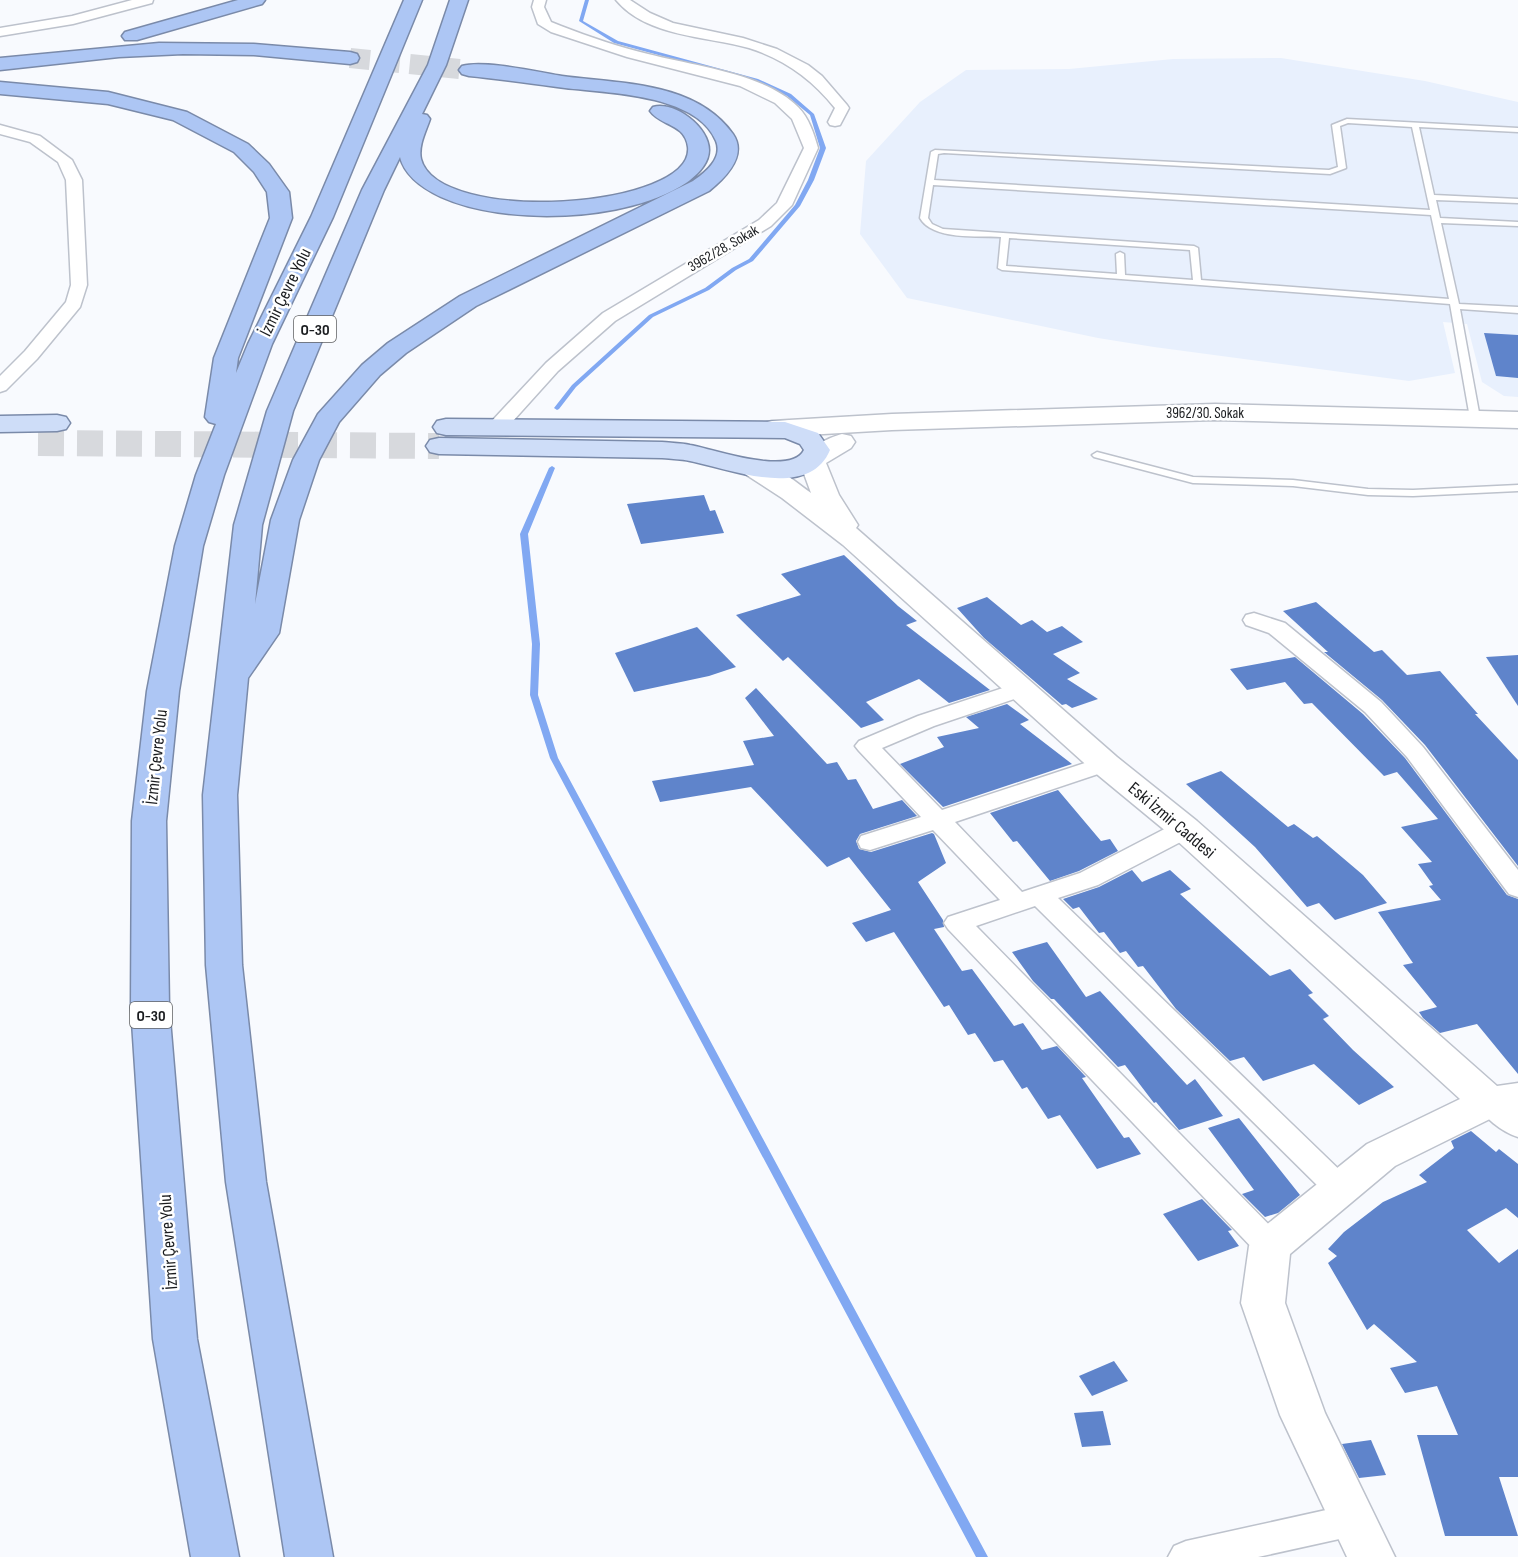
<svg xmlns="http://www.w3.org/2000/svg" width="1518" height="1557" font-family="'Sofia Sans Condensed',sans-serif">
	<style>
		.built { fill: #e8f0fd }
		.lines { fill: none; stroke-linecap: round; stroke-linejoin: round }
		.stream { fill: #81a8f2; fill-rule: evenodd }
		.building { fill: #5f84cb }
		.primary-tunnel { stroke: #d7d9dd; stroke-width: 26; stroke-dasharray: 26 13; stroke-linecap: butt }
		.highway-tunnel { stroke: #d7d9dd; stroke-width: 20; stroke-dasharray: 20 10; stroke-linecap: butt }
		.lane-casing { stroke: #bdc2cc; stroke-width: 3 }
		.street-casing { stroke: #bdc2cc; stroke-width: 3 }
		.secondary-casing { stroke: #bdc2cc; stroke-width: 3 }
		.primary-casing { stroke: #7a8aa9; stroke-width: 3 }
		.highway-casing { stroke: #7a8aa9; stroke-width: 3 }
		.lane { fill: #fff; fill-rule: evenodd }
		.street { fill: #fff; fill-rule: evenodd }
		.secondary { fill: #fff; fill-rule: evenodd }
		.primary { fill: #ceddf8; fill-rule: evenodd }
		.highway { fill: #adc6f4; fill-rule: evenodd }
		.labels { text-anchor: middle; stroke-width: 5; stroke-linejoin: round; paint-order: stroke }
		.far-street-label { font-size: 15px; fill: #1a1c1f; stroke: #fff }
		.shield { fill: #fff; stroke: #5f6062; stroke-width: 1.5 }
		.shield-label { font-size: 16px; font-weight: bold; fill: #1a1c1f }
		.street-label { font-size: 18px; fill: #1a1c1f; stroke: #fff }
	</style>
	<rect width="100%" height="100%" fill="#f8fafe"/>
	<!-- built -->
	<path class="built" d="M1281,58L1425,81L1518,102V397L1504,396L1482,382L1467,324L1443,322L1455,373L1409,381L1154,347L1098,338L907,298L860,234L866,161L920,102L966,70L1069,69L1173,59Z"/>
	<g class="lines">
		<!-- stream -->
		<g class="stream">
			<path d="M585,0H589L583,21L618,41L758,79L791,94L814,114L826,148L814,180L800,206L753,261L736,270L709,290L653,317L576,387L559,409L557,410L554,408L572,385L649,315L705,288L732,268L749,259L795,205L808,180L820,148L810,115L787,96L754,81L614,43L579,21Z"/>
			<path d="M552,466L555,468L528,534L540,644L538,695L558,758L988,1557H976L550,758L530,695L532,644L520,534L549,468Z"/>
		</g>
	</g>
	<!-- building -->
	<g class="building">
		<path d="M1484,333L1518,335V378L1496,376Z"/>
		<path d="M704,495L710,511L715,510L724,533L641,544L627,504Z"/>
		<path d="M844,555L898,606L917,621L906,625L990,690L949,703L919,679L866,702L884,720L861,728L788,657L783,661L736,615L801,595L781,574Z"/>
		<path d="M987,597L1021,625L1032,620L1047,632L1062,626L1083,642L1053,654L1080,673L1067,679L1098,699L1072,708L1066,704L1062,705L984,638L957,608Z"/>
		<path d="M1316,602L1374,652L1382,650L1407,675L1440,671L1478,714H1475L1518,760V866L1425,745L1382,700L1324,652H1328L1283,611Z"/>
		<path d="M697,627L736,667L709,676L634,692L615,653Z"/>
		<path d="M1518,655V706L1486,657Z"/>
		<path d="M1295,657L1363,714L1405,758L1507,895L1518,899V1074L1477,1024L1440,1033L1423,1018L1419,1012L1437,1007L1403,965L1413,963L1378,912L1441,900L1429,886L1433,885L1418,864L1432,862L1401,827L1438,819L1397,772L1384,776L1312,703L1304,704L1285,682L1247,690L1230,669Z"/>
		<path d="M756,688L827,764L837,762L848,780L856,779L873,809L902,800L917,816L860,834L856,841L859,849L871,852L932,833L934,834L946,863L918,882L943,920L944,927L934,929L962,971L972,969L1014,1026L1023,1023L1042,1050L1057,1046L1086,1077L1082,1078L1124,1138L1129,1137L1141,1154L1097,1169L1060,1115L1048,1119L1027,1087L1022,1089L1003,1060L994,1062L975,1033L968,1035L949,1005L944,1007L894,932L866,942L852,923L891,910L849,857L827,867L751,787L660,802L652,781L754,765L743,741L774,736L745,698Z"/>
		<path d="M1007,704L1029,720L1020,724L1072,764L943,807L900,764L944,747L937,737L979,728L966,717Z"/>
		<path d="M1221,771L1288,827L1294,824L1313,838L1317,836L1363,875L1387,903L1335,920L1319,903L1307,907L1255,847L1186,784Z"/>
		<path d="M1058,790L1101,841L1110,839L1118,851L1079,871L1050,881L1017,841L1013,842L990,813Z"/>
		<path d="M1132,870L1142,882L1170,870L1191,889L1180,894L1270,976L1290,969L1313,993L1308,995L1329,1016L1323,1019L1353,1050L1394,1087L1359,1105L1314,1064L1263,1081L1244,1057L1230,1061L1176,1009L1143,966L1138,967L1126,951L1120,953L1104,932L1099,933L1079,907L1073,909L1063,899L1099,887Z"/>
		<path d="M1047,942L1086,997L1100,991L1187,1085L1195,1079L1223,1116L1179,1130L1156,1102L1154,1103L1125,1065L1118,1067L1054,999H1051L1033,981L1012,952Z"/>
		<path d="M1239,1118L1300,1195L1278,1213L1265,1217L1242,1194L1254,1190L1208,1128Z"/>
		<path d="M1471,1131L1496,1152L1499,1149L1518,1164V1218L1506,1208L1467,1230L1499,1263L1518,1249V1477H1499L1518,1536H1445L1417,1435H1458L1437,1386L1405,1393L1390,1368L1417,1362L1374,1324L1367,1330L1328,1263L1337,1256L1328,1249L1344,1232L1383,1202L1427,1182L1419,1175L1454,1148L1451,1141Z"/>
		<path d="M1202,1199L1232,1230L1228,1231L1239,1246L1198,1261L1163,1214Z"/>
		<path d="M1114,1361L1128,1381L1092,1396L1079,1376Z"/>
		<path d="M1103,1411L1111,1445L1082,1447L1074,1413Z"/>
		<path d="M1371,1440L1386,1475L1359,1478L1342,1444Z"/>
	</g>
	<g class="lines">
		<!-- primary-tunnel -->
		<path class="primary-tunnel" d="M38,443L439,446"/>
		<!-- highway-tunnel -->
		<path class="highway-tunnel" d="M350,58L469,70"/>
		<defs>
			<g id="lane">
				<path d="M1347,119L1518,128V132L1419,127L1434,195L1518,199V203L1436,200L1440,218L1518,222V226L1441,223L1459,304L1518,307V313L1460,309L1480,418L1478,420H1472L1470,418L1450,304L1002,270L998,268L1001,237C978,236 932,240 920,218L931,152L935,150L1329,170L1338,167L1332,125ZM1348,123L1412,127L1430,210L934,180L938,154L944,153L1330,174L1346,168L1340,126ZM933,185L1431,215L1449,299L1201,280L1198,248L1194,246L943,229L932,224L928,218ZM1009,238L1190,250L1193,280L1125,275L1124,254L1120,252L1116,254L1117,274L1006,266Z"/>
				<path d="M1097,452L1193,477L1293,480L1368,489L1413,490L1518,485V491L1413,496L1368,495L1293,486L1193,483L1094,457L1092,455Z"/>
			</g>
			<g id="street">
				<path d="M132,0H153L152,3L73,24L0,36V28L72,16Z"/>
				<path d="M534,0H546L544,7L551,22L561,26C589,37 619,47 648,54C694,66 764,73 798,107C809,118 814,134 818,148L792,205L771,226L615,321L558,371L504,431H490L488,427L490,423L546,363L603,313L759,220L777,203L804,148L792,119L775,103L740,86L627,57L551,32L538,24L532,7Z"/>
				<path d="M616,0H630L650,13L673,23L743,38L777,49L808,65L822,76L847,105L849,108L840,125L835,126L830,125L828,122L835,108C812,79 784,59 749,48C706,36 647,37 616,0Z"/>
				<path d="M0,125L40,136L72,160L82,180L87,285L80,307L37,359L6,390L0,392V376L25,351L66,302L71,285L66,180L58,162L30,142L0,134Z"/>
				<path d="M1254,613L1285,623L1381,702L1423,747L1518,870V897L1509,894L1407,757L1365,712L1269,633L1246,625L1243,620L1246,615Z"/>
				<path d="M1021,682L1029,684L1032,689L1029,694L934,726L882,748L942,810L1097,759L1105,757L1113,759L1117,764L1113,769L955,822L1022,892L1080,873L1176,823L1185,821L1194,823L1197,829L1194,835L1098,885L1058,898L1351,1181L1355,1189L1351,1197L1340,1201L1329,1197L1035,906L976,926L1281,1237L1285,1246L1281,1255L1270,1258L1259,1255L948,929L944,923L948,917L1000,900L933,830L870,850L861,848L858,842L861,836L921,817L859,751L855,746L859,741L918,716Z"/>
				<path d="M1489,1091L1499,1094L1518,1110V1137C1502,1132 1483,1117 1475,1102L1479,1094Z"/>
				<path d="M1353,1504L1365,1509L1370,1520L1365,1531L1353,1536L1258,1557H1168L1174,1546L1186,1541Z"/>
			</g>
			<g id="secondary">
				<path d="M1215,404L1518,412V428L1215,420L892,430L772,437L763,435L759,429L763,423L772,421L892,414Z"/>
				<path d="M842,434L851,436L855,442L851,448L826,463L839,495L858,525L856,528L1117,757L1197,821L1497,1086L1518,1083V1113L1496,1116L1395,1166L1290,1254L1285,1303L1325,1413L1395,1557H1347L1280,1415L1241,1303L1249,1246L1255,1234L1367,1144L1460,1099L1173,837L1093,771L843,545L782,498L745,474L741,468L745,462C767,457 793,480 811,493L799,460C807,448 828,438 842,434Z"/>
			</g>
			<g id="primary">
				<path d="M57,415L66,417L70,423L66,429L57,431L0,432V416Z"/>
				<path d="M446,419L785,422L818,433L830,450C809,501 729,469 690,461C681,459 671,459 662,458L439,454L430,452L426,446L430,440L439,438L662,442C671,443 681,443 690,445C713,449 791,477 804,450L800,444L785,438L446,435L437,433L433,427L437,421Z"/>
			</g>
			<g id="highway">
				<path d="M238,0H265L262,4L137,40H125L122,36L125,32Z"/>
				<path d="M404,0H422L333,217L272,344L224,475L203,546L179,691L166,821L169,1007L197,1339L239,1557H191L153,1339L131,1007L132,821L147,691L175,546L196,475L216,424L209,422L205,417L214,358L270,218L267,192L254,172L234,152L173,120L108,104L0,94V82L108,92L187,112L248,144L269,164L289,192L292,218L238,358L236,373L248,344L311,217Z"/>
				<path d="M450,0H468L446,65L422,114L427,115L430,119C426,131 418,146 421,159C438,226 695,209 688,147C685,123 660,126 650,111L653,107C675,101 709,127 709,150C709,164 696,176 686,183C627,222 505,226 441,197C424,189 405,177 400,157L384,190L293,411L262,525L255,604L271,520L293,460L318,414L362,365L388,343L460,296L693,181C706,172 723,158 716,141C697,94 607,93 565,88C533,84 501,79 469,76L462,74L459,70L462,66C485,60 537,72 562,76C620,84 695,81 733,134C748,156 725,178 709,191L476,306L406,353L380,375L339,422L319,460L299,520L279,633L248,678L237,795L242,965L266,1182L333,1557H285L226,1182L206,965L203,795L234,525L267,411L362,190L428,65Z"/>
				<path d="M159,43L254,44L350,52L357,54L359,58L357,62L350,64L254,55L183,54L119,57L0,70V58Z"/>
			</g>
		</defs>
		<!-- lane casing -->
		<use href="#lane" class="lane-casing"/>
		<!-- street casing -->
		<use href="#street" class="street-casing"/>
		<!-- secondary casing -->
		<use href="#secondary" class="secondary-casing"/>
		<!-- primary casing -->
		<use href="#primary" class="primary-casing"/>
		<!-- highway casing -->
		<use href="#highway" class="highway-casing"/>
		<!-- lane -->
		<use href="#lane" class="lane"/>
		<!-- street -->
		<use href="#street" class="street"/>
		<!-- secondary -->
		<use href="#secondary" class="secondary"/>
		<!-- primary -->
		<use href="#primary" class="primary"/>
		<!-- highway -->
		<use href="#highway" class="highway"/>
	</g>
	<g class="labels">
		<!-- far-street labels -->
		<g class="far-street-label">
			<text transform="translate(723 248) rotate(-30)" y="5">3962/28. Sokak</text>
			<text x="1205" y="418">3962/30. Sokak</text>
		</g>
		<!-- shield labels -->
		<g class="shield">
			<rect x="294" y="316" width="42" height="26" rx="4.5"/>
			<rect x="130" y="1002" width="42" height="26" rx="4.5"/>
		</g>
		<g class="shield-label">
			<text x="315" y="335">O-30</text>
			<text x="151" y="1021">O-30</text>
		</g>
		<!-- street labels -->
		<g class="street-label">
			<text transform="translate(285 292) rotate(-64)" y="6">İzmir Çevre Yolu</text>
			<text transform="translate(156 757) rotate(-84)" y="6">İzmir Çevre Yolu</text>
			<text transform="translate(1172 820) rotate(40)" y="6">Eski İzmir Caddesi</text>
			<text transform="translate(168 1242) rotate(-94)" y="6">İzmir Çevre Yolu</text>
		</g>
	</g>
</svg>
